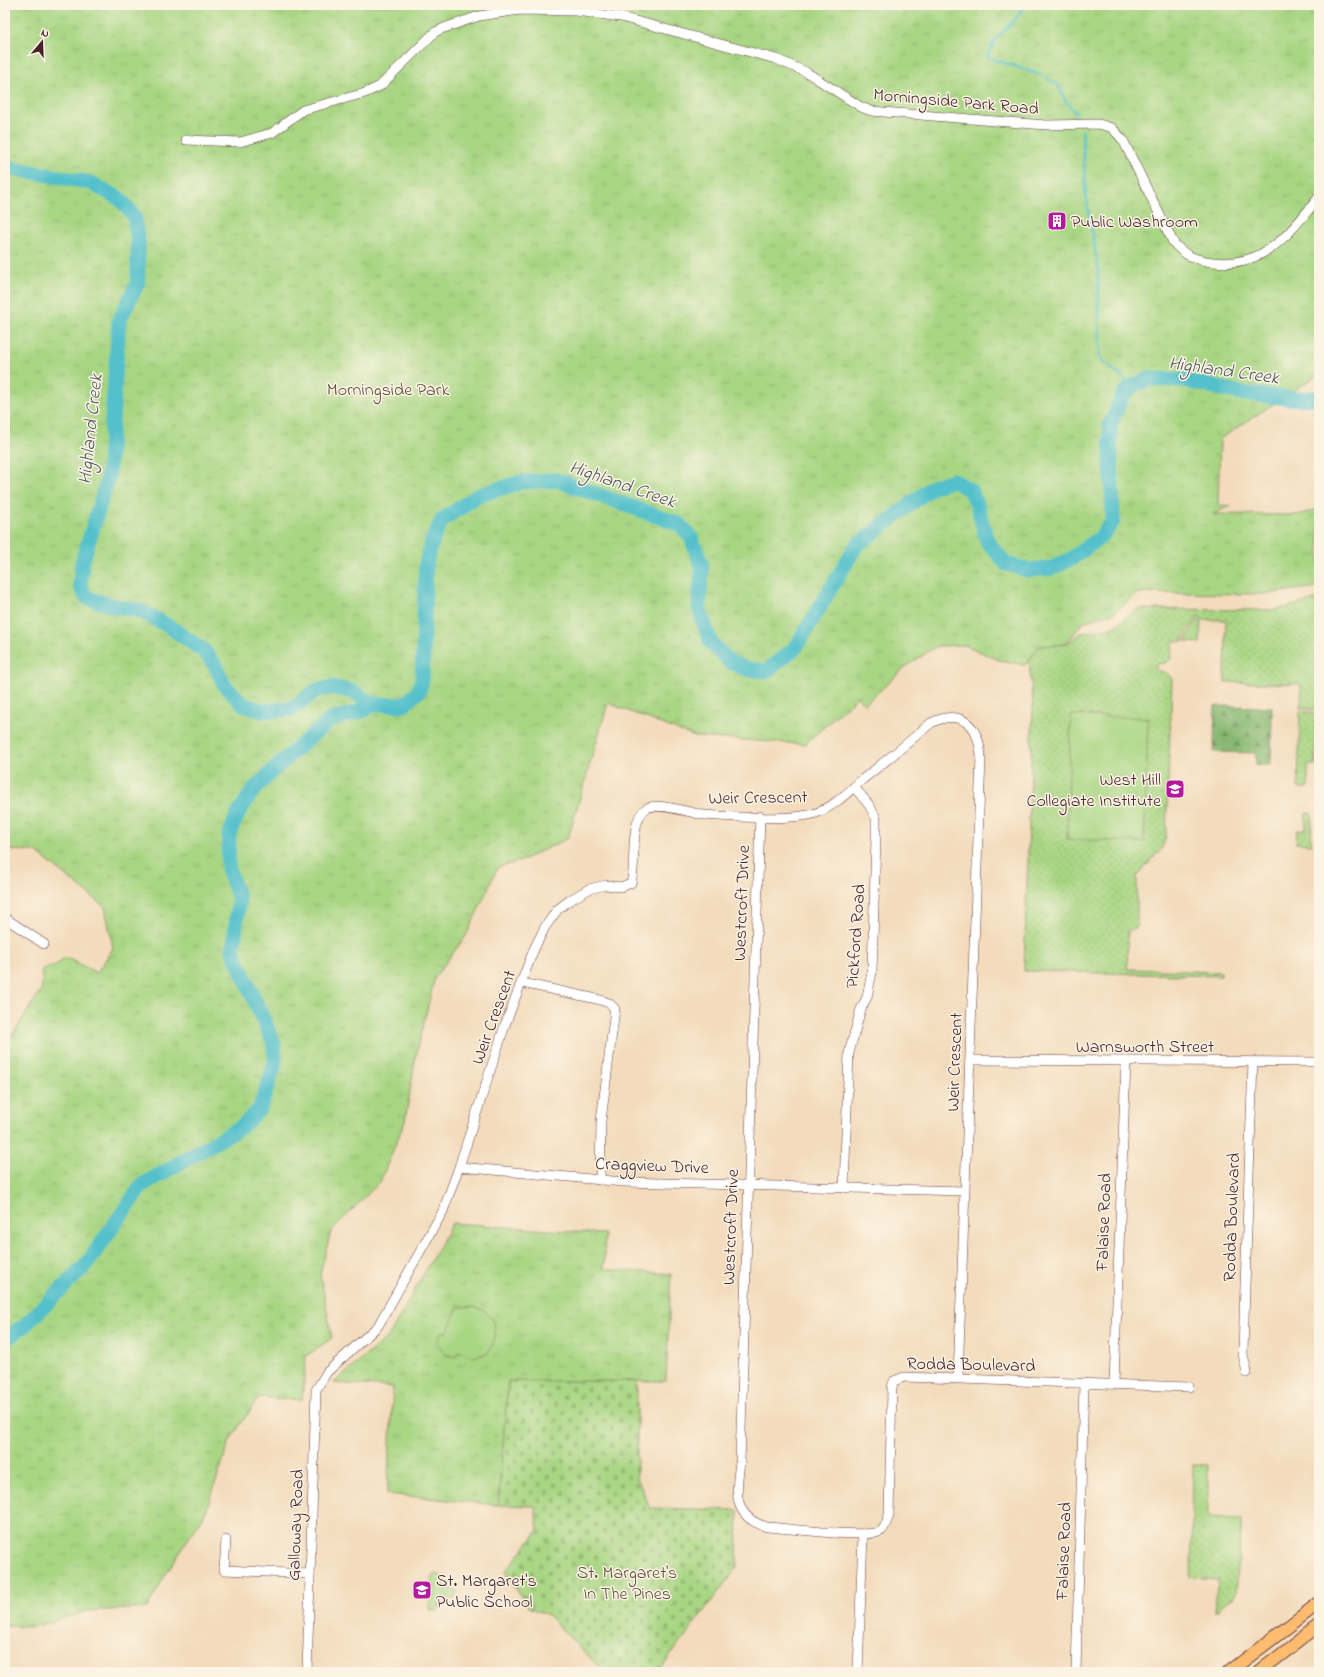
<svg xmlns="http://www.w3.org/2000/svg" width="1324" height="1677" font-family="'Indie Flower',sans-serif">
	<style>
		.grass { fill: url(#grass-dots); stroke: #7a7a57 }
		.forest { fill: url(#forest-firs); stroke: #686b4e }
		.cemetery { fill: url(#cemetery-stones); stroke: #7a7a57 }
		.park { fill: url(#park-tufts); stroke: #7a7a57 }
		.pitch { fill: #a9d683; stroke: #7a7a57 }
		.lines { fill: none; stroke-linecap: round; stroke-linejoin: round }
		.stream { stroke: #53c0cb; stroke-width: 2.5 }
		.river { stroke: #53c0cb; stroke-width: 15 }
		.minor-casing { stroke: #633b41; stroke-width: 10 }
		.major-casing { stroke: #633b41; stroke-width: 14 }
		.minor { stroke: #fff; stroke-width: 9 }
		.major { stroke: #febc70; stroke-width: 12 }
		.labels { text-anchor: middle; stroke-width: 3; stroke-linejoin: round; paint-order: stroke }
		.street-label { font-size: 18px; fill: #4a1f2b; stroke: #fcf5e5 }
		.poi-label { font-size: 18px; fill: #4a1f2b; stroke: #fcf5e5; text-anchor: start }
		.park-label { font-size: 18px; fill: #624d41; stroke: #fcf5e5 }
		.water-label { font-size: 19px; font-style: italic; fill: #4d5763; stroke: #fcf5e5 }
	</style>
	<defs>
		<pattern id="grass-dots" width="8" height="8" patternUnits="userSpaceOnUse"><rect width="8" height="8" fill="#a9d683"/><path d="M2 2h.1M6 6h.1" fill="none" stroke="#93b771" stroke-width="1.8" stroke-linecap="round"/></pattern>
		<pattern id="forest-firs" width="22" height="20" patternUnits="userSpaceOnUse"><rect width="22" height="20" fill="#86b771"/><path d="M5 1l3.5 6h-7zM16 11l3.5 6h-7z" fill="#70945d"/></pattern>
		<pattern id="cemetery-stones" width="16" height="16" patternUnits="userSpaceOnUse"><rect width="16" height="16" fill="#a9d683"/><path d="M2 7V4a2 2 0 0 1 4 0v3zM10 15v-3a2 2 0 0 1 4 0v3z" fill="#93b771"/></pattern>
		<pattern id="park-tufts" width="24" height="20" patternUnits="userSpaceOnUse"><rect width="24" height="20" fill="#a9d683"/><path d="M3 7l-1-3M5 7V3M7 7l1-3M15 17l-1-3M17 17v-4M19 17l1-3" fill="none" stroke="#93b771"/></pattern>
	</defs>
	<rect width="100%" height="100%" fill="#fcf5e5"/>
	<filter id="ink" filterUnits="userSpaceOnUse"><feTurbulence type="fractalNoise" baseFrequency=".025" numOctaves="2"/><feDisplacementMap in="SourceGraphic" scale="8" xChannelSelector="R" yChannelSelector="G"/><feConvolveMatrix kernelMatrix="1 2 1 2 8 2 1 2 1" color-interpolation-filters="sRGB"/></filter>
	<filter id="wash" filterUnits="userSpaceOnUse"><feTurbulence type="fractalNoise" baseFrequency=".012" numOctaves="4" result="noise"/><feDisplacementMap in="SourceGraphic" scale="16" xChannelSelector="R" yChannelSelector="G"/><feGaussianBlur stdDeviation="0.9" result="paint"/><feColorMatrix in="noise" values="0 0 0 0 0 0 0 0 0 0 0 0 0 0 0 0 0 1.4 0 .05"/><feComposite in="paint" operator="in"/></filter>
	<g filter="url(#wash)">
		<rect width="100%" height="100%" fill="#f3dbbc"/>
		<!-- grass -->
		<g class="grass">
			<path d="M1319,599V765H1316L1318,710L1301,708V684L1225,682L1226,620H1201L1200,643L1186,642L1187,636L1200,616H1198L1184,636V641H1173L1171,659L1165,663L1156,664V671C1164,671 1169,672 1172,680L1166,836L1162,848L1137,876V927L1134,930H1128L1127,969L1221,972V976L1024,971L1033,704L1029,660L1039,646L1066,644L1081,633L1114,627L1138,609L1274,610Z"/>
			<path d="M1300,711L1316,713L1314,765H1308V788H1298Z"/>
			<path d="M1306,813L1312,814L1311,844L1296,843L1297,830H1306Z"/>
			<path d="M1193,1465H1208V1517L1242,1519L1236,1594L1215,1612L1217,1579L1191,1577Z"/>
		</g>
		<!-- forest -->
		<path class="forest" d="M1215,706L1272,707L1271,765H1256V753L1214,752Z"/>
		<!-- cemetery -->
		<path class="cemetery" d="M588,1380L637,1381V1478L650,1508L738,1510L737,1567L658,1672H604L548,1615L528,1607L505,1572L538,1531L535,1506L498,1505L508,1381Z"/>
		<!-- park -->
		<g class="park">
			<path d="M5,5H1319V374L1220,439L1218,505L1231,506L1213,514L1297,515L1319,509V587L1265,594L1138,593L1113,613L1083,622L1066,644L1039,646L1025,665L999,660L965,645L937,646L908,665L865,704L857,697L805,744L695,737L608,703L568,838L521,861L498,867L466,936L435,977L416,1055L405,1121L380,1182L331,1231L320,1274L332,1338L306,1356L302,1400L259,1397L230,1440L206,1511L167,1572L147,1608L88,1611L33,1627L5,1626V1047L42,988V969L55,966L65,957L97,973L113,948L105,907L35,851L5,850Z"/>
			<path d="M452,1223L605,1234L604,1269L671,1274L666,1381H508L498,1505L387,1494L393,1387L334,1383L389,1336Z"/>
			<path d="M435,1574L440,1575L447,1587L458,1592L454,1599L442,1600L440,1608L436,1610H430V1601L434,1590L431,1577Z"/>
		</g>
		<!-- pitch -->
		<g class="pitch">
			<path d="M1071,715L1148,718L1144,842L1067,839Z"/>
			<path d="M458,1307C464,1307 472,1306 478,1308C498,1316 499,1337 488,1353L474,1357L458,1351L456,1357L445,1354L437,1342L442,1332H447Z"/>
		</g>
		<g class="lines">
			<!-- stream -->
			<g class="stream">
				<path d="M1025,5L1017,17L995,40L987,57L1041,75L1058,85L1066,102L1076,113"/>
				<path d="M1082,131L1086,195L1098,268L1100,359L1132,386"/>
			</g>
			<!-- river -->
			<g class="river">
				<path d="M5,167L91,183L120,199L134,216L138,241V282L119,321L108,478L82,563L80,585L86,597L109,605L140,611L170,627L204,651L215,665L224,685L244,705L263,711L292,709L315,691L332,687L353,692L373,704L404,705L419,691L422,680L426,563L432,541L442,520L477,496L521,482L557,480L679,524L691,537L702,566L699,609L711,643L730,662L746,669L767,671L796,647L856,546L934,486L953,480L971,491L978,508L987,541L1006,564L1028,570L1052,568L1071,559L1101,537L1113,521L1110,425L1123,395L1132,386L1150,379L1182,380L1245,394L1299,399L1319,397"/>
				<path d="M5,1340L26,1324L86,1265L142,1185L241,1127L259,1110L268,1086L275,1062L274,1044L233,951L239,899L228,868L229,834L240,810L255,788L295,750L330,720L365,710L373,704"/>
			</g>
		</g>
	</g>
	<g filter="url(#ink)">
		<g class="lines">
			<defs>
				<g id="minor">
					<path d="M186,140L240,142L272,133L303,110L365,93L380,86L435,32L444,28L479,16L520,10L576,11L621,17L776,59L806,72L861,107L871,111L1046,125L1099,124L1112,128L1123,140L1173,242C1184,256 1196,260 1213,262C1265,268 1289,234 1319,197"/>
					<path d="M760,816L740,1462C736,1492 732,1517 767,1527C786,1528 869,1539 881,1531C886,1527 887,1520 889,1515L892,1387L894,1381L904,1377L1189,1387"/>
					<path d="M5,918L44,944"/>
					<path d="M522,983L597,999L609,1003L615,1009L601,1121L600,1180"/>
					<path d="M971,1060L1319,1062"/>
					<path d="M459,1167L624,1182L964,1191"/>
					<path d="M844,1188L849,1053L861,1009L867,997L872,972L876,838V818L869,805L854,787"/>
					<path d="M1247,1373L1243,1354L1245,1286L1253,1062"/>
					<path d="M1114,1383L1126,1061"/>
					<path d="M226,1540L224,1570L310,1574"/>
					<path d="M307,1672L316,1390L327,1372L378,1326L443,1211L459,1167L505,1025L534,949L545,927L558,909L570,900L589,889L606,885L621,887L631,883C637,866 628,819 647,808C659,802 690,813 704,815C731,817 792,821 816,813C834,807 849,791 863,779C886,761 909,742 931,723C962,708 979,726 981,757L958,1378"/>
					<path d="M858,1672L863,1534"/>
					<path d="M1076,1672L1084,1383"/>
				</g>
				<g id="major">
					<path d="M1229,1672L1319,1603"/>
					<path d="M1259,1672L1319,1625"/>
				</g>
			</defs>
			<!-- minor casing -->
			<use href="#minor" class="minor-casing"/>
			<!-- major casing -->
			<use href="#major" class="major-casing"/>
			<!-- minor -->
			<use href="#minor" class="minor"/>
			<!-- major -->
			<use href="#major" class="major"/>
		</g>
	</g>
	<!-- icons -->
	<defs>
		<symbol id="building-square" viewBox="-11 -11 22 22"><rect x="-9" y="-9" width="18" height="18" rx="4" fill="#b5179e" stroke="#fcf5e5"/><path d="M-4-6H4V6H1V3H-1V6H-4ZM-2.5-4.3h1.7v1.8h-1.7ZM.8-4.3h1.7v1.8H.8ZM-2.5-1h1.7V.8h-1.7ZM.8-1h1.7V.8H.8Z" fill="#fff"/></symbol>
		<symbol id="school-square" viewBox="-11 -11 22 22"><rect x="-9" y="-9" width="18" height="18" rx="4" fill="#b5179e" stroke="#fcf5e5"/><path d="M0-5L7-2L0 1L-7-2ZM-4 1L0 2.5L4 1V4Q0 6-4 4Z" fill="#fff"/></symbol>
	</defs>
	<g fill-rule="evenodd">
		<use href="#building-square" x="1046" y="210" width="22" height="22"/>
		<use href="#school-square" x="1164" y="778" width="22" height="22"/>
		<use href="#school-square" x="411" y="1579" width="22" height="22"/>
	</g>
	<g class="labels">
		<!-- street labels -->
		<g class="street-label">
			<text transform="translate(956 101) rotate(5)" y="6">Morningside Park Road</text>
			<text transform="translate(758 797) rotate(-1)" y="6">Weir Crescent</text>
			<text transform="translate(741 903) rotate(-88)" y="6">Westcroft Drive</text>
			<text transform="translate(855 936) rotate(-86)" y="6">Pickford Road</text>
			<text transform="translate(493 1017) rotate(-70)" y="6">Weir Crescent</text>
			<text x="1145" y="1052">Warnsworth Street</text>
			<text transform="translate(954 1062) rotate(-88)" y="6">Weir Crescent</text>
			<text transform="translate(652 1165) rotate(2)" y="6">Craggview Drive</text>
			<text transform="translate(1231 1217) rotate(-88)" y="6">Rodda Boulevard</text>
			<text transform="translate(1103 1222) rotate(-88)" y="6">Falaise Road</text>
			<text transform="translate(730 1227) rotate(-88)" y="6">Westcroft Drive</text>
			<text transform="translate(971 1364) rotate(1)" y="6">Rodda Boulevard</text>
			<text transform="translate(295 1525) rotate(-88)" y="6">Galloway Road</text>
			<text transform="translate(1063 1551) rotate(-88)" y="6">Falaise Road</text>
		</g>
		<!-- poi labels -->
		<g class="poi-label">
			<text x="1071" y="227">Public Washroom</text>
			<text x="1161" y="785" text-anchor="end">West Hill<tspan x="1161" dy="21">Collegiate Institute</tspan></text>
			<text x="436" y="1586">St. Margaret's<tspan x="436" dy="21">Public School</tspan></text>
		</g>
		<!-- park labels -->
		<g class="park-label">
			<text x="388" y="395">Morningside Park</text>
			<text x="627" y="1578">St. Margaret's<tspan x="627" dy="21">In The Pines</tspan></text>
		</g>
		<!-- water labels -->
		<g class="water-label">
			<text transform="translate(1224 369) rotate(8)" y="7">Highland Creek</text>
			<text transform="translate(89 429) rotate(-84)" y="7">Highland Creek</text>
			<text transform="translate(623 483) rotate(19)" y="7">Highland Creek</text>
		</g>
	</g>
	<!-- margin -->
	<rect width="1324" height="1677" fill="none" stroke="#fcf5e5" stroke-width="20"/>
	<!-- north arrow -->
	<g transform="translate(42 42) rotate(19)" stroke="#fcf5e5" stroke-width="3" paint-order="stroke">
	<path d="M0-3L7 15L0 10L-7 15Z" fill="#4a1f2b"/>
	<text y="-6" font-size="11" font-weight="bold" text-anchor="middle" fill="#4a1f2b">N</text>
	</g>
</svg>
